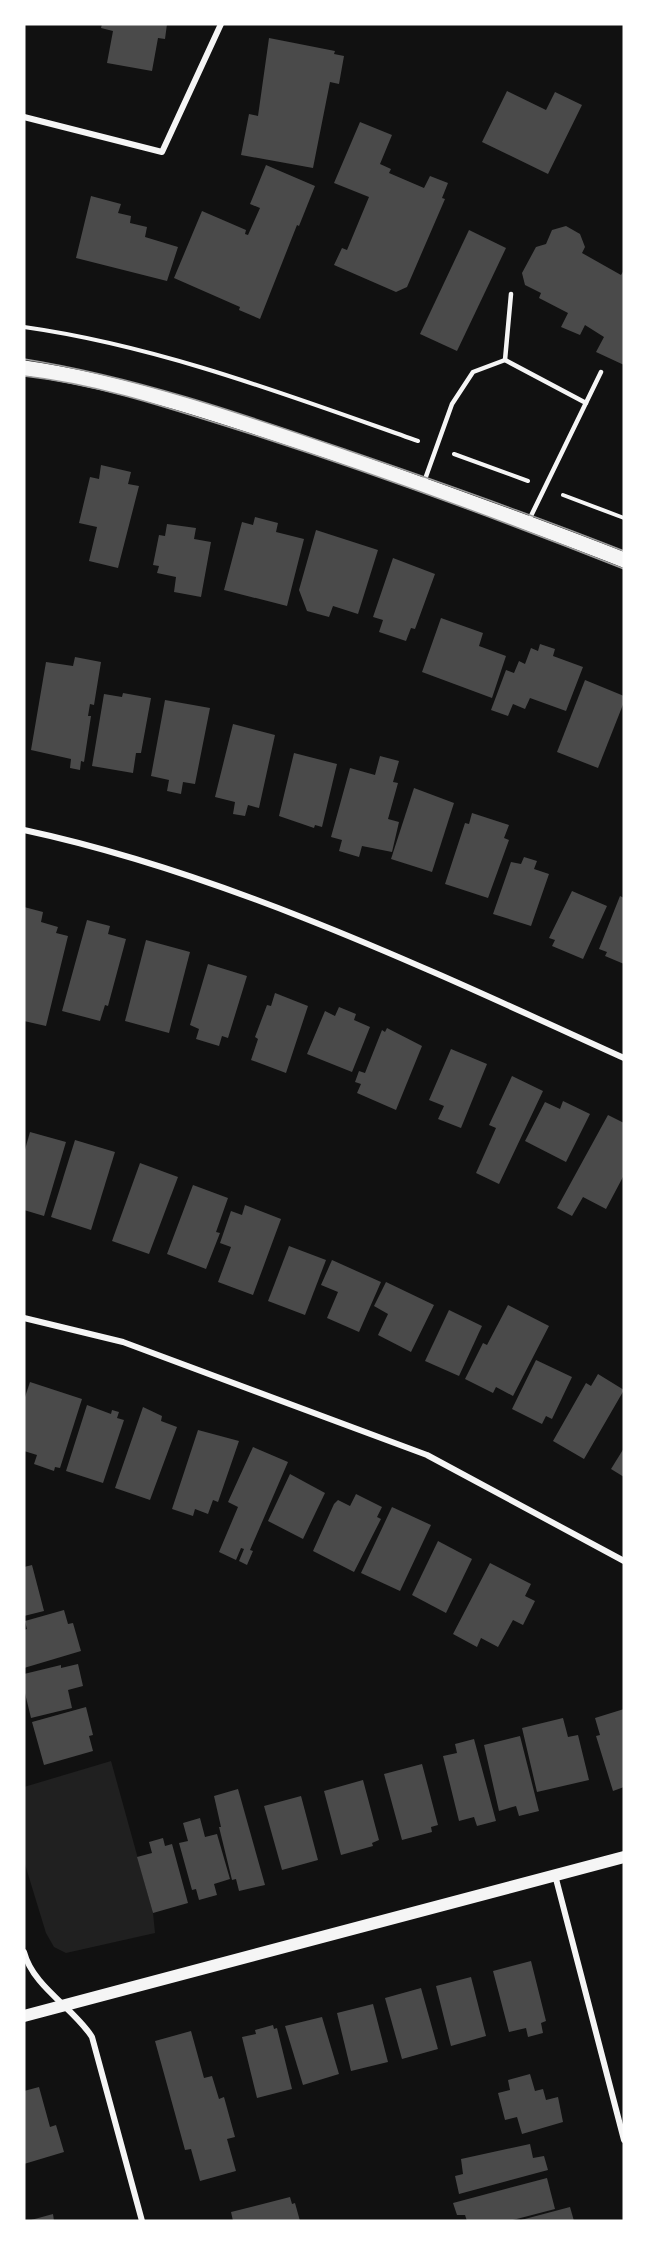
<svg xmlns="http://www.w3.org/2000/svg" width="648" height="2245" font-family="'Nunito Sans',sans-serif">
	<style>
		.green { fill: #202020 }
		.building { fill: #4a4a4a }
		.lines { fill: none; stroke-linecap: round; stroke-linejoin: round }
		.path { stroke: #f5f5f5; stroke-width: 4 }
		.service { stroke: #f5f5f5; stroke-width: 4.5 }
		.minor { stroke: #f5f5f5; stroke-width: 6 }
		.secondary { stroke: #f5f5f5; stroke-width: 12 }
		.primary { stroke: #f5f5f5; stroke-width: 15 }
		.tram { stroke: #9a9a9a; stroke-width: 1.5 }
	</style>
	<rect width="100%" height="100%" fill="#111"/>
	<!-- green -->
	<path class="green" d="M111,1761L153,1913L155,1933L66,1953L54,1947L46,1933L24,1861V1787Z"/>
	<!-- building -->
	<g class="building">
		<path d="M102,24H167L165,39L158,38L152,71L107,63L113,31L101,28Z"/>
		<path d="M269,38L335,51L334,54L344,56L339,84L330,82L313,168L241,155L249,114L258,116Z"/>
		<path d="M507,91L546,110L555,92L582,105L548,174L482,142Z"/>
		<path d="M360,122L392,135L380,164L391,169L389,173L424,188L430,176L448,183L442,198L445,199L407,287L396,292L334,265L342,248L347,250L369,197L334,183Z"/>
		<path d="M266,165L315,186L299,226L297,225L260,319L239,310L240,307L174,278L202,211L246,230L245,234L248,235L260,208L250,204Z"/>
		<path d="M91,196L121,204L118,213L131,216L130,223L147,227L145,237L178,247L167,281L76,258Z"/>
		<path d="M566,226L580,234L585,247L582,253L621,275L624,270V365L596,352L604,337L585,325L580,335L561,327L568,313L539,298L541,293L525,285L522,273L536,247L546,244L552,230Z"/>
		<path d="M469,230L506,248L457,351L420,334Z"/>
		<path d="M101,465L131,472L128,484L139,486L118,568L89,561L97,527L79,523L90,477L99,479Z"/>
		<path d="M255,517L278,523L276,532L304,539L287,606L224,590L242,522L253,525Z"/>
		<path d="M167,524L196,528L194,539L211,542L201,597L174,592L176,577L157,573L159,566L153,565L159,535L165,536Z"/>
		<path d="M316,530L378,550L358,614L333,606L329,617L307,611L299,590Z"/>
		<path d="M393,558L435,574L415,629L411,628L406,641L379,632L383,620L373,617Z"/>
		<path d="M441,618L483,633L479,646L506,656L492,698L422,672Z"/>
		<path d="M540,644L555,649L553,656L583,667L566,711L530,698L525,709L513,704L508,716L491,710L506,670L514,673L519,661L525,664L531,648L538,651Z"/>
		<path d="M75,657L101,662L94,705L90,704L88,716H91L84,762L81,761L80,770L70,768L71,759L31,750L46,662L73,666Z"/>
		<path d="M585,680L624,696V702L598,768L557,752Z"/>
		<path d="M123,693L151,698L141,753H136L133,773L92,766L104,694L122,697Z"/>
		<path d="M165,700L210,708L195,784L183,782L181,794L167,791L169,780L151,776Z"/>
		<path d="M233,724L275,735L259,808L248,805L245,816L233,814L235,802L215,797Z"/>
		<path d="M294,753L337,764L322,827L315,825L314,828L279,816Z"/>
		<path d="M380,756L399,761L393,782L398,783L388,819L399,822L392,852L362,846L359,857L339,851L342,840L331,837L350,768L375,775Z"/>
		<path d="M414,788L454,803L432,872L391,859Z"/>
		<path d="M472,813L509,825L504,838L509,840L488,898L445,884L465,823L469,824Z"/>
		<path d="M524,857L537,861L534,869L549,874L531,926L493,914L511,862L521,864Z"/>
		<path d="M572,891L607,906L583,959L552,946L555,940L549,938Z"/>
		<path d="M620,896L624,898V964L605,956L607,952L599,949Z"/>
		<path d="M24,907L43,912L41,922L58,927L56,933L68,936L46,1026L24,1021Z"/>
		<path d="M87,920L110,926L108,934L126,939L108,1006L105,1005L100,1021L62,1011Z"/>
		<path d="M146,940L190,952L169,1033L125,1021Z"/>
		<path d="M208,964L247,976L228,1038L222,1036L219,1046L196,1039L199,1029L190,1025Z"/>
		<path d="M275,993L308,1006L286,1073L251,1060L258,1039L255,1037L267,1005L271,1006Z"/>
		<path d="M339,1007L356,1014L354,1020L370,1027L352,1072L307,1054L325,1011L335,1016Z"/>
		<path d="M387,1028L422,1046L396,1110L357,1093L361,1084L355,1082L359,1071L365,1073L382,1030L385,1032Z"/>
		<path d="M451,1049L487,1064L461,1128L438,1119L444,1106L429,1100Z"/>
		<path d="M512,1076L543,1091L499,1184L476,1173L496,1128L489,1125Z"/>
		<path d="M563,1101L590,1114L566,1162L525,1141L545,1102L560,1109Z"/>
		<path d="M608,1115L624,1123V1175L606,1209L583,1197L572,1216L557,1208Z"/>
		<path d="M30,1132L66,1142L44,1216L24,1210V1153Z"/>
		<path d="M75,1140L115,1152L91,1230L51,1217Z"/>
		<path d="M140,1163L178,1177L149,1254L112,1241Z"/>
		<path d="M193,1185L228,1198L216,1232L220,1233L206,1269L167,1254Z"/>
		<path d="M245,1205L281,1219L253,1295L218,1282L231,1247L220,1243L231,1211L242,1215Z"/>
		<path d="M289,1246L326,1260L305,1315L268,1301Z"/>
		<path d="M332,1260L381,1282L359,1332L327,1318L338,1292L321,1285Z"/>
		<path d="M386,1282L434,1305L411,1352L378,1335L388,1314L374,1306Z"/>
		<path d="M508,1305L549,1326L513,1396L496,1387L493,1393L465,1379L483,1343L487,1345Z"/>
		<path d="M449,1310L482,1326L459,1376L425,1361Z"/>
		<path d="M536,1360L572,1377L552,1419L546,1416L542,1424L512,1409Z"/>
		<path d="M598,1374L624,1390L584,1459L553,1441L586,1383L591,1386Z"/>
		<path d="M30,1382L82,1399L60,1468L55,1467L54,1471L34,1464L37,1455L24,1451V1400Z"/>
		<path d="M87,1405L111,1414L112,1410L119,1412L117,1418L124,1420L103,1483L66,1471Z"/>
		<path d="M143,1407L162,1416L161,1421L177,1427L150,1500L115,1488Z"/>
		<path d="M198,1430L239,1441L218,1502L213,1500L208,1514L195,1509L193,1516L172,1509Z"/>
		<path d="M253,1447L288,1462L250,1550L253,1551L247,1565L239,1561L244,1549L241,1548L236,1560L219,1552L238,1507L228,1502Z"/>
		<path d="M624,1448V1477L611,1469Z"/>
		<path d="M290,1474L325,1493L303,1539L268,1521Z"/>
		<path d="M356,1494L382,1507L377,1517L381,1519L354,1572L313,1551L334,1504L338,1500L350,1506Z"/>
		<path d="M392,1507L431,1525L400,1591L361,1573Z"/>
		<path d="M438,1541L472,1559L446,1613L412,1595Z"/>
		<path d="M490,1563L531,1584L525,1596L535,1601L523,1625L513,1620L498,1647L481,1638L477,1647L453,1634Z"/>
		<path d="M32,1565L44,1611L24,1616V1567Z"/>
		<path d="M64,1610L68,1624L73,1623L81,1651L24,1668V1630L27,1629L25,1621Z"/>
		<path d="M78,1664L83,1686L68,1690L72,1708L31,1718L24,1689V1674L61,1665V1668Z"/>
		<path d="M86,1707L93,1735L89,1736L93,1751L44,1765L32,1722Z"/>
		<path d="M624,1709V1787L613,1791L596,1736L600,1735L595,1718Z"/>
		<path d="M563,1718L568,1737L578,1735L589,1780L537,1792L522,1728Z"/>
		<path d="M520,1736L539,1811L519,1816L516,1806L499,1811L484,1745Z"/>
		<path d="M474,1739L496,1821L477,1826L474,1817L459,1821L443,1756L457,1753L455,1744Z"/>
		<path d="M422,1764L438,1825L431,1827L432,1832L402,1840L384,1774Z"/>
		<path d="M363,1780L379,1840L372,1843L373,1846L341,1855L324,1791Z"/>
		<path d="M238,1789L265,1885L239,1891L236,1879L232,1880L219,1827H221L214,1796Z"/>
		<path d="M301,1796L318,1860L282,1870L264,1806Z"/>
		<path d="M200,1818L205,1837L217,1834L230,1879L214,1884L217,1895L199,1900L196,1889L192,1890L179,1843L188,1841L183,1823Z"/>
		<path d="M163,1838L165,1846L172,1844L188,1903L153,1913L137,1857L152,1853L149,1842Z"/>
		<path d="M531,1961L546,2021L541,2023L543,2033L528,2037L526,2028L509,2032L493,1971Z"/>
		<path d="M471,1977L486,2036L451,2046L436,1986Z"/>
		<path d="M421,1988L438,2049L402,2059L385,1998Z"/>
		<path d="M373,2004L388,2062L351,2071L337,2013Z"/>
		<path d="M322,2017L339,2074L303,2085L285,2026Z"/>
		<path d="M273,2025L274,2029L277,2028L292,2089L257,2098L242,2037L256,2034L255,2030Z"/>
		<path d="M191,2031L204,2078L212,2076L219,2099L224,2097L235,2137L227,2139L236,2171L200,2181L191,2149L185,2150L155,2041Z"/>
		<path d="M530,2074L535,2091L543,2089L546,2100L558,2097L563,2122L522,2134L517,2117L505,2120L498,2093L510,2090L508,2080Z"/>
		<path d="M39,2087L50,2127L56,2125L64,2152L24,2164V2091Z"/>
		<path d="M530,2144L533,2158L544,2156L548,2170L459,2194L455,2176L463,2174L461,2159Z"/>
		<path d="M547,2178L555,2209L509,2221H467L465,2215H457L453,2203Z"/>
		<path d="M290,2197L292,2204L295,2203L300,2221H233L231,2212Z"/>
		<path d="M570,2207L574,2221H521V2220Z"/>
		<path d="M53,2214L54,2221H31V2220Z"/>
	</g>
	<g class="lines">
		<!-- path -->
		<g class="path">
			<path d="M24,327C159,346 290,396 418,441"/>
			<path d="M454,454L528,481"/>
			<path d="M563,495L624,518"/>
		</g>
		<!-- service -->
		<g class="service">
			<path d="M505,360L511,294"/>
			<path d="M424,482L452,404L473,372L505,360L586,403"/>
			<path d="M529,520L601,372"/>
		</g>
		<!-- minor -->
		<g class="minor">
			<path d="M24,117L162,152L221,24"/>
			<path d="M24,830C229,874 434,972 624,1058"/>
			<path d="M24,1318L123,1342L427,1455L624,1561"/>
			<path d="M555,1875L624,2140"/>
			<path d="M24,1952C33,1987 74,2008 92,2037L142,2221"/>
		</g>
		<!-- secondary -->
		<path class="secondary" d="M24,2016L624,1857"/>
		<!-- primary -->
		<path class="primary" d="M24,368C129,383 230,418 330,452C429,487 527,522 624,560"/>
		<!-- tram -->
		<g class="tram">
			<path d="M24,359C136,377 240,413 347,450C440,482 533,515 624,551"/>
			<path d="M24,376C104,385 180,412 257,436C381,476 503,521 624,569"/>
		</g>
	</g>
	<!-- border -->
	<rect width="648" height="2245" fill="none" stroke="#ffffff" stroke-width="51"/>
</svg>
